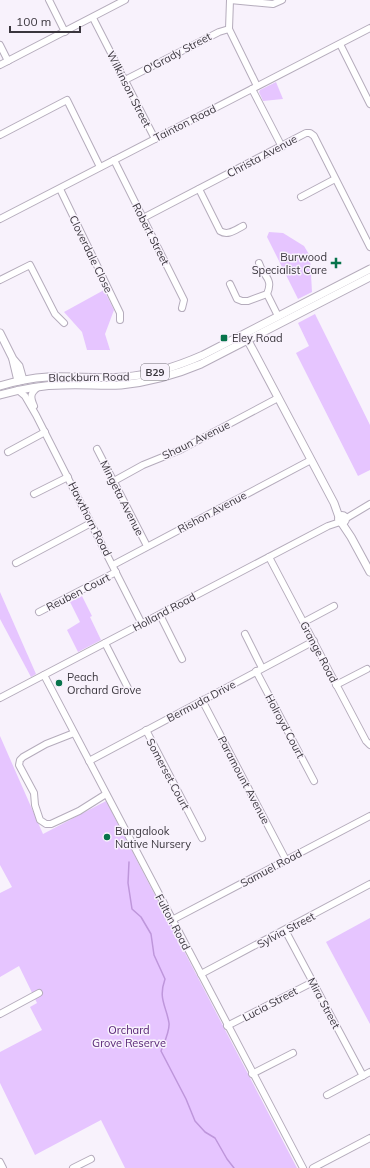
<svg xmlns="http://www.w3.org/2000/svg" width="370" height="1168" font-family="Mulish,sans-serif">
	<style>
		.green { fill: #e6c5ff }
		.lines { fill: none; stroke-linecap: round; stroke-linejoin: round }
		.stream { stroke: #be96db; stroke-width: 1.5 }
		.minor-casing { stroke: #b5acbc; stroke-width: 8 }
		.major-casing { stroke: #b5acbc; stroke-width: 9 }
		.minor { stroke: #fff; stroke-width: 6 }
		.major { stroke: #fff; stroke-width: 7 }
		.poi-dot { fill: #07734b; stroke: #f8f2fc; stroke-width: 1.5 }
		.labels { text-anchor: middle; stroke-width: 3; stroke-linejoin: round; paint-order: stroke }
		.shield { fill: #f8f2fc; stroke: #736e76; stroke-width: 1 }
		.shield-label { font-size: 10px; font-weight: bold; fill: #3a363d }
		.street-label { font-size: 11px; fill: #3a363d; stroke: #f8f2fc }
		.poi-label { font-size: 11px; fill: #3a363d; stroke: #f8f2fc; text-anchor: start }
		.park-label { font-size: 11px; fill: #572475; stroke: #f8f2fc }
	</style>
	<rect width="100%" height="100%" fill="#f8f2fc"/>
	<!-- green -->
	<g class="green">
		<path d="M276,82L283,99L263,101L259,92L260,90Z"/>
		<path d="M269,232L283,233L304,246L310,256L312,292L298,299L267,237Z"/>
		<path d="M104,290L114,310L105,334L110,350H87L82,332L64,312Z"/>
		<path d="M315,314L370,425V470L358,476L296,353L309,346L298,323Z"/>
		<path d="M0,592L36,674L31,677L0,619Z"/>
		<path d="M82,596L92,616L90,617L101,640L78,652L67,630L80,622L70,602Z"/>
		<path d="M0,736L43,834L106,801L297,1168H125L101,1120L35,1155L0,1083V1052L42,1030L30,1007L37,1003L19,966L0,977V893L12,887L0,865Z"/>
		<path d="M370,918V1024L326,942Z"/>
	</g>
	<g class="lines">
		<!-- stream -->
		<path class="stream" d="M129,862L128,883L132,909L141,917L151,934L154,955L165,979C158,999 166,1005 169,1023C170,1031 164,1043 161,1051L186,1099L195,1121L205,1132L215,1138L227,1159L234,1168"/>
		<defs>
			<g id="minor">
				<path d="M49,0L65,32"/>
				<path d="M230,0L229,29L257,86"/>
				<path d="M230,0L273,4L282,0"/>
				<path d="M93,18L155,139"/>
				<path d="M340,44L370,104"/>
				<path d="M0,45L8,61"/>
				<path d="M0,65L125,0"/>
				<path d="M125,80L219,32L229,29"/>
				<path d="M252,89L282,147"/>
				<path d="M0,135L67,100L100,167"/>
				<path d="M114,160L184,300L182,308"/>
				<path d="M60,189L120,313V320"/>
				<path d="M199,189L220,231C228,236 235,230 243,226"/>
				<path d="M301,197L335,179"/>
				<path d="M143,218L306,133H310L314,136L370,247"/>
				<path d="M0,219L370,28"/>
				<path d="M0,280L30,265L55,314L64,323"/>
				<path d="M230,284L237,299L242,301H248L267,294C274,278 263,277 259,263"/>
				<path d="M267,294L278,316"/>
				<path d="M18,390L25,396L36,415L142,624"/>
				<path d="M34,406C30,397 30,393 38,387"/>
				<path d="M97,449L147,546"/>
				<path d="M8,452L45,432"/>
				<path d="M114,481L143,465L180,450L278,398"/>
				<path d="M34,494L68,477"/>
				<path d="M345,519L370,504"/>
				<path d="M269,557L366,741L370,745"/>
				<path d="M16,563L91,523"/>
				<path d="M113,565L311,460"/>
				<path d="M39,612L116,572"/>
				<path d="M160,615L182,659"/>
				<path d="M304,622L334,606"/>
				<path d="M245,634L262,668"/>
				<path d="M105,643L128,688"/>
				<path d="M256,671L314,781"/>
				<path d="M44,675L303,1168"/>
				<path d="M336,685L367,669"/>
				<path d="M0,698L328,526L340,522"/>
				<path d="M202,700L286,860"/>
				<path d="M146,730L202,838"/>
				<path d="M74,733L46,744L23,757L20,760L19,765L34,793L35,805L40,820L46,824H51L79,811L106,794"/>
				<path d="M89,761L314,641"/>
				<path d="M172,920L370,816"/>
				<path d="M285,930L363,1076"/>
				<path d="M201,974L370,884"/>
				<path d="M0,1014L39,993"/>
				<path d="M227,1026L313,982"/>
				<path d="M252,1074L293,1053"/>
				<path d="M327,1095L370,1072"/>
				<path d="M0,1162L3,1168"/>
				<path d="M73,1168L91,1159"/>
				<path d="M313,1168L370,1138"/>
			</g>
			<g id="major">
				<path d="M0,333L13,359L19,366L23,380"/>
				<path d="M246,337L334,503L339,517"/>
				<path d="M13,360L18,381"/>
				<path d="M0,386C16,381 32,378 48,377C73,376 99,379 124,377C151,375 178,366 203,355L370,269"/>
				<path d="M0,395C21,389 42,385 63,385C82,384 102,386 121,385C149,382 175,375 201,364L370,277"/>
				<circle cx="342" cy="519" r="3.5"/>
				<path d="M341,522L351,537L370,572"/>
			</g>
		</defs>
		<!-- minor casing -->
		<use href="#minor" class="minor-casing"/>
		<!-- major casing -->
		<use href="#major" class="major-casing"/>
		<!-- minor -->
		<use href="#minor" class="minor"/>
		<!-- major -->
		<use href="#major" class="major"/>
	</g>
	<!-- markers -->
	<g class="poi-dot">
		<path d="M334 257h4v4h4v4h-4v4h-4v-4h-4v-4h4z"/>
		<rect x="220" y="334" width="8" height="8" rx="2"/>
		<circle cx="59" cy="683" r="4"/>
		<circle cx="107" cy="837" r="4"/>
	</g>
	<g class="labels">
		<!-- shield labels -->
		<rect class="shield" x="141" y="364" width="28" height="16" rx="3"/>
		<g class="shield-label">
			<text x="155" y="376">B29</text>
		</g>
		<!-- street labels -->
		<g class="street-label">
			<text transform="translate(177 53) rotate(-28)" y="4">O'Grady Street</text>
			<text transform="translate(129 89) rotate(63)" y="4">Wilkinson Street</text>
			<text transform="translate(185 123) rotate(-27)" y="4">Tainton Road</text>
			<text transform="translate(262 156) rotate(-28)" y="4">Christa Avenue</text>
			<text transform="translate(151 234) rotate(63)" y="4">Robert Street</text>
			<text transform="translate(91 254) rotate(64)" y="4">Cloverdale Close</text>
			<text transform="translate(89 377) rotate(-1)" y="4">Blackburn Road</text>
			<text transform="translate(196 440) rotate(-26)" y="4">Shaun Avenue</text>
			<text transform="translate(122 498) rotate(63)" y="4">Mingeta Avenue</text>
			<text transform="translate(212 512) rotate(-28)" y="4">Rishon Avenue</text>
			<text transform="translate(90 519) rotate(63)" y="4">Hawthorn Road</text>
			<text transform="translate(78 592) rotate(-27)" y="4">Reuben Court</text>
			<text transform="translate(164 612) rotate(-28)" y="4">Holland Road</text>
			<text transform="translate(319 652) rotate(62)" y="4">Grange Road</text>
			<text transform="translate(201 701) rotate(-28)" y="4">Bermuda Drive</text>
			<text transform="translate(285 726) rotate(62)" y="4">Holroyd Court</text>
			<text transform="translate(168 774) rotate(62)" y="4">Somerset Court</text>
			<text transform="translate(244 780) rotate(62)" y="4">Paramount Avenue</text>
			<text transform="translate(271 868) rotate(-28)" y="4">Samuel Road</text>
			<text transform="translate(173 922) rotate(62)" y="4">Fulton Road</text>
			<text transform="translate(286 930) rotate(-28)" y="4">Sylvia Street</text>
			<text transform="translate(324 1003) rotate(62)" y="4">Mira Street</text>
			<text transform="translate(270 1004) rotate(-28)" y="4">Lucia Street</text>
		</g>
		<!-- poi labels -->
		<g class="poi-label">
			<text x="327" y="261" text-anchor="end">Burwood<tspan x="327" dy="13">Specialist Care</tspan></text>
			<text x="232" y="342">Eley Road</text>
			<text x="67" y="681">Peach<tspan x="67" dy="13">Orchard Grove</tspan></text>
			<text x="115" y="835">Bungalook<tspan x="115" dy="13">Native Nursery</tspan></text>
		</g>
		<!-- park labels -->
		<g class="park-label">
			<text x="129" y="1034">Orchard<tspan x="129" dy="13">Grove Reserve</tspan></text>
		</g>
	</g>
	<!-- scale -->
	<path d="M10 26v6h70v-6" fill="none" stroke="#3a363d" stroke-width="2"/>
	<text x="16" y="26" font-size="12" fill="#3a363d" stroke="#f8f2fc" stroke-width="3" paint-order="stroke">100 m</text>
</svg>
